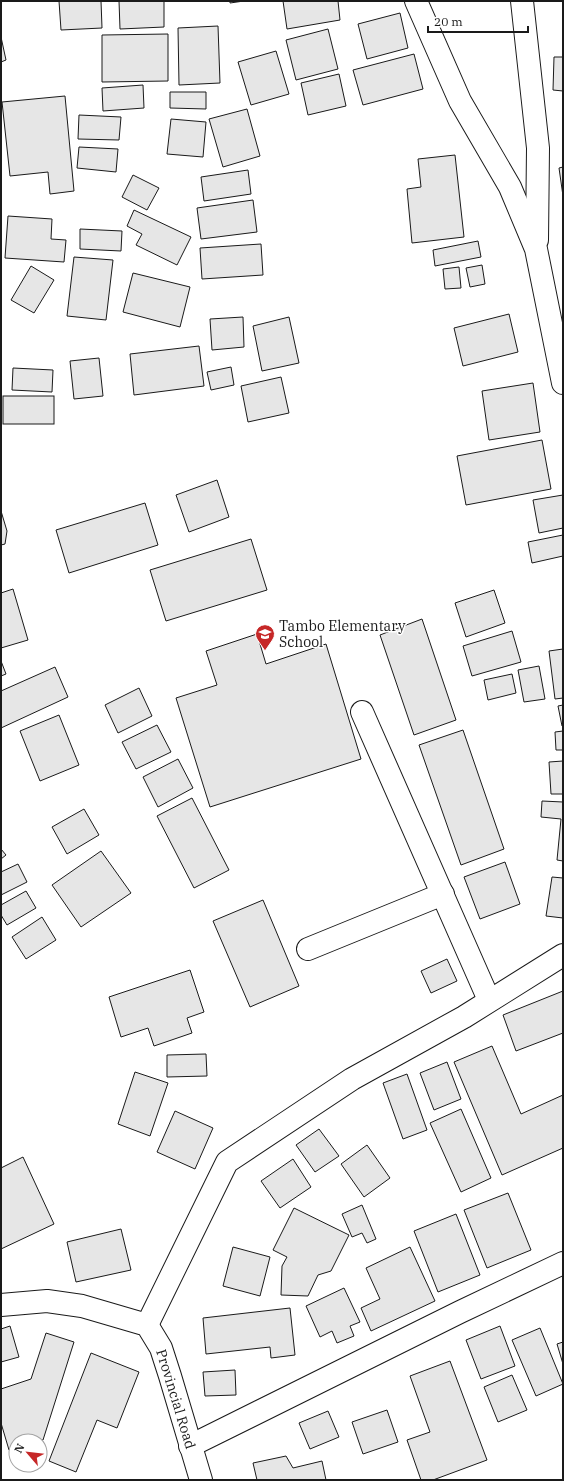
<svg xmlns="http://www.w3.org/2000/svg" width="564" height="1481" font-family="'IBM Plex Serif',serif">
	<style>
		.building { fill: #e6e6e6; stroke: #1a1a1a }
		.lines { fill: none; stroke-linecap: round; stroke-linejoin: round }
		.minor-casing { stroke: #1a1a1a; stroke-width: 24 }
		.major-casing { stroke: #1a1a1a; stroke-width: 24 }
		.minor { stroke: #fff; stroke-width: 22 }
		.major { stroke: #fff; stroke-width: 22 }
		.labels { text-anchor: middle; stroke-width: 3; stroke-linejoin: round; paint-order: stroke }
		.poi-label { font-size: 14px; fill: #1a1a1a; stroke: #fff; text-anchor: start }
		.street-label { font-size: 14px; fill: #1a1a1a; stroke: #fff }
	</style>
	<rect width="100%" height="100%" fill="#fff"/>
	<!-- building -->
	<g class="building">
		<path d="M59,1H101L102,28L61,30Z"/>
		<path d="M119,1H164V27L120,29Z"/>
		<path d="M230,1H244L230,3Z"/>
		<path d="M283,1H338L340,20L287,29Z"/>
		<path d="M400,13L408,48L367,59L358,24Z"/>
		<path d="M218,26L220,83L179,85L178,28Z"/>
		<path d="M328,29L338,69L296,80L286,40Z"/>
		<path d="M168,34V81L102,82V35Z"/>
		<path d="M1,37L6,60L1,62Z"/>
		<path d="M276,51L289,94L251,105L238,62Z"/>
		<path d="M414,54L423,89L363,105L353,70Z"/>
		<path d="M554,57H563V91L553,90Z"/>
		<path d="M339,74L346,106L308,115L301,83Z"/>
		<path d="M143,85L144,108L103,111L102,88Z"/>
		<path d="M170,92H206V109L170,108Z"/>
		<path d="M65,96L74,191L50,194L48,172L10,176L2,102Z"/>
		<path d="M247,109L260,156L223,167L209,119Z"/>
		<path d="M79,115L121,117L119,140L78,139Z"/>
		<path d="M171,119L206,122L203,157L167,154Z"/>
		<path d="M79,147L118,149L116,172L77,168Z"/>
		<path d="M455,155L464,237L412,243L407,189L421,187L418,159Z"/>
		<path d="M563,167V196L559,168Z"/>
		<path d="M248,170L251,194L204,201L201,177Z"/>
		<path d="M133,175L159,188L147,210L122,197Z"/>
		<path d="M253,200L257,232L201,239L197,208Z"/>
		<path d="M134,210L191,237L177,265L136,245L142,234L127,226Z"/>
		<path d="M8,216L52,219L51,239L66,240L64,262L5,258Z"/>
		<path d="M80,229L122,231L121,251L80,249Z"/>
		<path d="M478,241L481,257L435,266L433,250Z"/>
		<path d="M261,244L263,275L202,279L200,248Z"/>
		<path d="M74,257L113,260L106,320L67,316Z"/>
		<path d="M482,265L485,284L470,287L466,268Z"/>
		<path d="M31,266L54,280L34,313L11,300Z"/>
		<path d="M459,267L461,288L445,289L443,269Z"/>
		<path d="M133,273L190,287L180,327L123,312Z"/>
		<path d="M509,314L518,352L463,366L454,328Z"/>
		<path d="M243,317L244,347L212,350L210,319Z"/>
		<path d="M289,317L299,363L262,371L253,326Z"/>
		<path d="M199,346L204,386L134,395L130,354Z"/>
		<path d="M99,358L103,396L74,399L70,361Z"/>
		<path d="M231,367L234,385L211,390L207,372Z"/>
		<path d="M13,368L53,370L52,392L12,390Z"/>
		<path d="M281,377L289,413L248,422L241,386Z"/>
		<path d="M533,383L540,432L489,440L482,391Z"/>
		<rect x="3" y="396" width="51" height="28"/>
		<path d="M542,440L551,489L466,505L457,456Z"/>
		<path d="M217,480L229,517L189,532L176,495Z"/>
		<path d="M563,495V528L539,533L533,500Z"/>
		<path d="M145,503L158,545L69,573L56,530Z"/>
		<path d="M1,511L7,531L5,544L1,545Z"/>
		<path d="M563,535V556L532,563L528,542Z"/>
		<path d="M251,539L267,590L166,621L150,570Z"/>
		<path d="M13,589L28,640L1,648V593Z"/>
		<path d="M494,590L505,623L466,637L455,603Z"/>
		<path d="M422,619L456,720L414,735L380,635Z"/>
		<path d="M512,631L521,662L472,676L463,646Z"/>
		<path d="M257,634L266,664L326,644L361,759L210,807L176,698L217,685L206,651Z"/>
		<path d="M563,649V698L555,699L549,651Z"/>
		<path d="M1,661L6,674L1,676Z"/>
		<path d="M539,666L545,699L524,702L518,670Z"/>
		<path d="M55,667L68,697L1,728V691Z"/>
		<path d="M512,674L516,693L488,700L484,680Z"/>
		<path d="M139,688L152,716L118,733L105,705Z"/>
		<path d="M563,705V726H562L558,706Z"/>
		<path d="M59,715L79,765L40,781L20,731Z"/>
		<path d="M157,725L171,752L136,769L122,742Z"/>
		<path d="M463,730L504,849L461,865L419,745Z"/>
		<path d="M563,731V750H556L555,732Z"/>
		<path d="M178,759L193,788L158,807L143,777Z"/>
		<path d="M563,761V794H551L549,762Z"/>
		<path d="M192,798L229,870L194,888L157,816Z"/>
		<path d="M542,801L563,802V861L557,860L561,819L541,817Z"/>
		<path d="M84,809L99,835L67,854L52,827Z"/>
		<path d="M1,849L6,855L1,859Z"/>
		<path d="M101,851L131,893L81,927L52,885Z"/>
		<path d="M505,862L520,904L480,919L464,877Z"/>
		<path d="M18,864L27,882L1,895V872Z"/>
		<path d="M552,877L563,878V918L546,916Z"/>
		<path d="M26,891L36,908L7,925L1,915V905Z"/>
		<path d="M263,900L299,986L250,1007L213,921Z"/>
		<path d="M42,917L56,940L26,959L12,937Z"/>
		<path d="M447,959L457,981L431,993L421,971Z"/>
		<path d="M190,970L204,1012L187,1018L192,1033L154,1046L148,1028L121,1037L109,997Z"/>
		<path d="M563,991V1033L516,1051L503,1015Z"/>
		<path d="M492,1046L521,1114L563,1095V1148L502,1175L454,1062Z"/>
		<path d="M206,1054L207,1076L167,1077V1055Z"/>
		<path d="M447,1062L461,1099L434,1110L420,1073Z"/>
		<path d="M135,1072L168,1083L150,1136L118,1124Z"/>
		<path d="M407,1074L427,1130L403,1139L383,1083Z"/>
		<path d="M461,1109L491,1178L461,1192L430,1123Z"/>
		<path d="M175,1111L213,1128L195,1169L157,1152Z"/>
		<path d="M319,1129L339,1156L315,1172L296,1145Z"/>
		<path d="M367,1145L390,1178L364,1197L341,1164Z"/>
		<path d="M23,1157L54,1224L1,1249V1168Z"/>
		<path d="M293,1159L311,1187L280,1208L261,1181Z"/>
		<path d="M508,1193L531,1250L487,1268L464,1210Z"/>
		<path d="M362,1205L376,1239L367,1243L362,1233L352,1237L342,1214Z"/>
		<path d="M294,1208L349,1235L331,1271L318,1275L308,1296L281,1295L282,1266L287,1257L273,1250Z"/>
		<path d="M456,1214L480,1275L438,1292L414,1231Z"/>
		<path d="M121,1229L131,1270L76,1282L67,1242Z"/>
		<path d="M233,1247L270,1257L260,1296L223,1286Z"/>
		<path d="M410,1247L435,1301L371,1331L361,1308L380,1299L366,1268Z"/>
		<path d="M344,1288L360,1322L350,1326L354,1336L337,1343L332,1331L320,1337L306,1306Z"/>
		<path d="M290,1308L295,1355L271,1358L270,1347L206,1354L203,1318Z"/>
		<path d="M10,1326L19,1357L1,1362V1329Z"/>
		<path d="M500,1326L515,1366L481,1379L466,1340Z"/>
		<path d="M540,1328L563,1384L536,1396L512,1340Z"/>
		<path d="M46,1333L74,1342L43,1440L39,1441H16V1448L9,1450L1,1423V1389L31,1379Z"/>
		<path d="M563,1342V1364L557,1344Z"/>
		<path d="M91,1353L139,1372L117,1428L97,1420L76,1472L49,1461Z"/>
		<path d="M450,1361L487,1460L433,1480H421L407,1440L430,1432L410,1376Z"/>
		<path d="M235,1370L236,1395L205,1396L203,1372Z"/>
		<path d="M512,1375L527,1410L498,1422L484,1387Z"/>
		<path d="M387,1410L398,1442L363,1454L352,1422Z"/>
		<path d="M328,1411L339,1437L310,1449L299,1423Z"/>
		<path d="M286,1456L293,1468L322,1461L326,1480H257L253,1463Z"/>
	</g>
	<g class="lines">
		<defs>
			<g id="minor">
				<path d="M416,1L460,101L510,187L536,249L563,383"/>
				<path d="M522,1L538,148L537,240"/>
				<path d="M362,712L489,1000"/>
				<path d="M308,949L443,894"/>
				<path d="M147,1325L227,1162L352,1079L464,1017L563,955"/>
				<path d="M190,1446L460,1312L563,1263"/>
			</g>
			<path id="major" d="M1,1305L47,1301L82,1306L147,1325L161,1348L170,1376L201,1480"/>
		</defs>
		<!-- minor casing -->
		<use href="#minor" class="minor-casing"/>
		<!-- major casing -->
		<use href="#major" class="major-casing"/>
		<!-- minor -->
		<use href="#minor" class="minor"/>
		<!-- major -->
		<use href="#major" class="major"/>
	</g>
	<!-- icons -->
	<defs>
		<symbol id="school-pin" viewBox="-11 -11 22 30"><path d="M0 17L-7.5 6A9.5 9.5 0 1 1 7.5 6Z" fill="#c62828" stroke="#fff"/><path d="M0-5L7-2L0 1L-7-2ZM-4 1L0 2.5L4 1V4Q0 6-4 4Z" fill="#fff"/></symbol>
	</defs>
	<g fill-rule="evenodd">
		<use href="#school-pin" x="254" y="623" width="22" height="30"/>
	</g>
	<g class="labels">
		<!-- poi labels -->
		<g class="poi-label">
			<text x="279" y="631">Tambo Elementary<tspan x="279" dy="16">School</tspan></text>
		</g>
		<!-- street labels -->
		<g class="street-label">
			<text transform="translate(176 1399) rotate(73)" y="5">Provincial Road</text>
		</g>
	</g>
	<!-- border -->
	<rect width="564" height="1481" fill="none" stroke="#1a1a1a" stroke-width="4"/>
	<!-- north arrow -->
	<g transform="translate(28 1453) rotate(298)"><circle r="19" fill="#ffffff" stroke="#a3a3a3"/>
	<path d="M0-3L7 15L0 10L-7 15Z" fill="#c62828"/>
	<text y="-6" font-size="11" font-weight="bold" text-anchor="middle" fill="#1a1a1a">N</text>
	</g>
	<!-- scale -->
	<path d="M428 26v6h100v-6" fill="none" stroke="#1a1a1a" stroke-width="2"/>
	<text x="434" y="26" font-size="12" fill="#1a1a1a" stroke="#ffffff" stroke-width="3" paint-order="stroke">20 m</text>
</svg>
